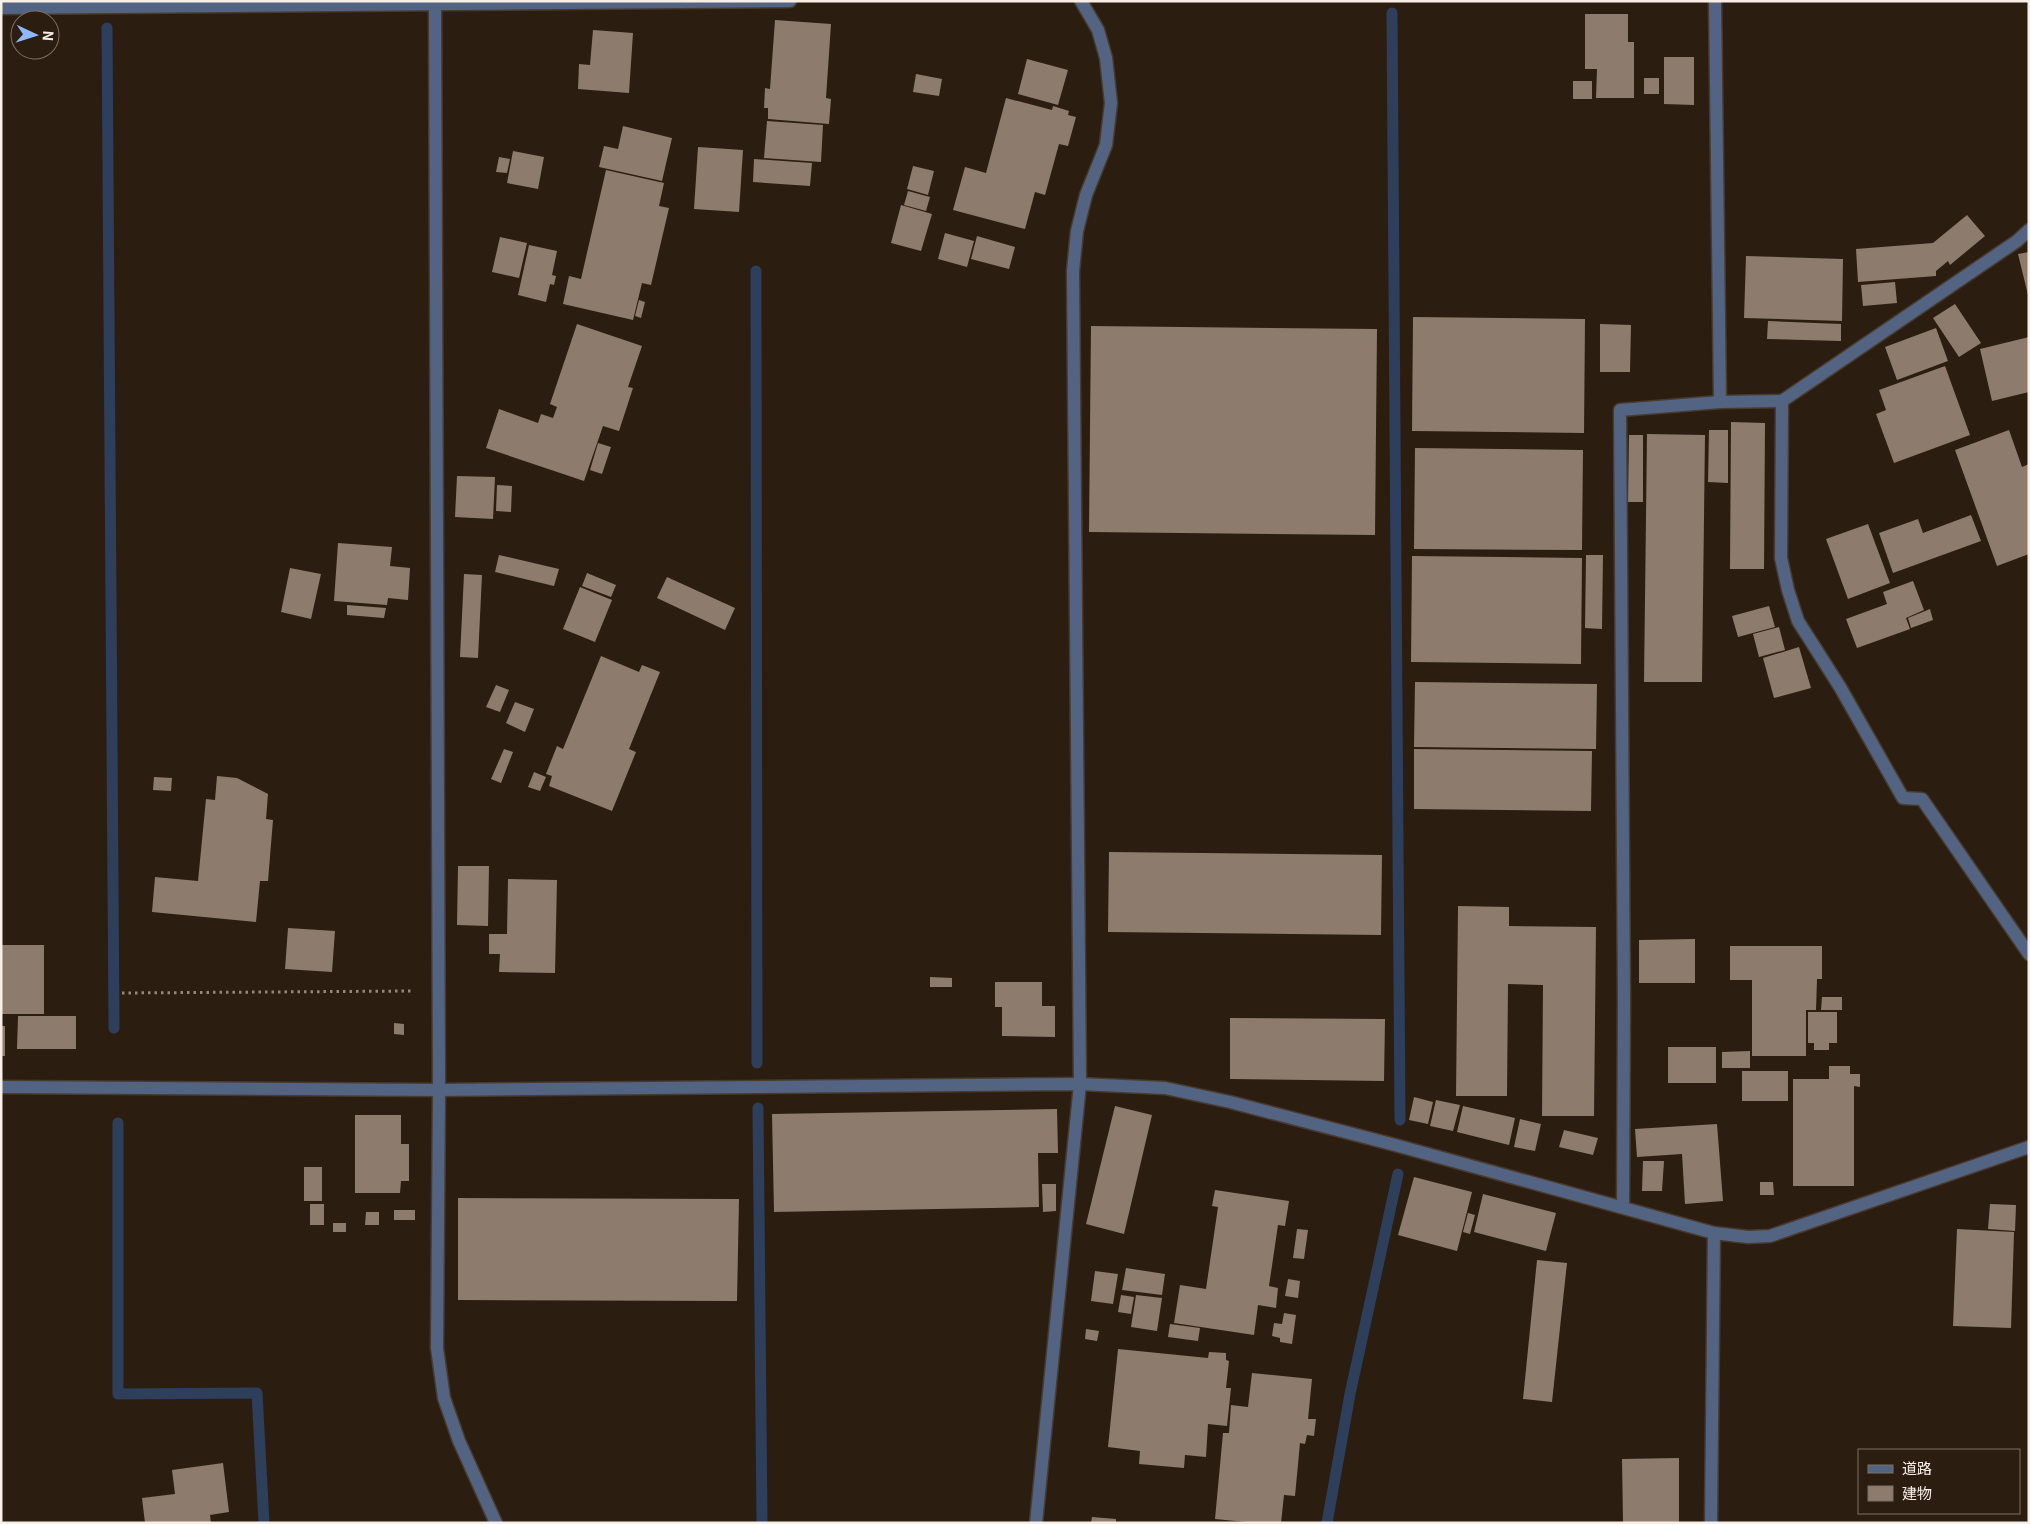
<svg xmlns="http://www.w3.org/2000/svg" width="2030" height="1524" font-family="Georgia,'Noto Sans JP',serif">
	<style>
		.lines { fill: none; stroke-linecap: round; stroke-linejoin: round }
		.stream { stroke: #2e3f5b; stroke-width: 11 }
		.building { fill: #8d7c6d }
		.street-casing { stroke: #483a2e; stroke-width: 15 }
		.path { stroke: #94887d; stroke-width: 3; stroke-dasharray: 2.5 4; stroke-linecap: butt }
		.street { stroke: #526481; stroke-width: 12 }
	</style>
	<rect width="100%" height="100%" fill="#2b1d10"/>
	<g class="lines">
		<!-- stream -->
		<g class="stream">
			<path d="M1392,13L1400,1120"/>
			<path d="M107,28L114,1028"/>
			<path d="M756,271L757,1063"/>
			<path d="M758,1108L762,1523"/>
			<path d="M118,1123V1394L257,1393L264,1523"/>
			<path d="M1327,1523L1350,1394L1398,1174"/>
		</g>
	</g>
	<!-- building -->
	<g class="building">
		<path d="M1585,14H1628V42H1634V98H1596L1597,69H1585Z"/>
		<path d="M775,20L831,24L826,98L831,99L829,124L768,119V108H764L765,88L770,89Z"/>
		<path d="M593,30L633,33L629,93L578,89L579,64L590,65Z"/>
		<path d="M1664,57H1694V105L1664,104Z"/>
		<path d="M1027,59L1068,70L1058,105L1018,94Z"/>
		<path d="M916,74L942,79L939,96L913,92Z"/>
		<rect x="1644" y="78" width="15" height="16"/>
		<rect x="1573" y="81" width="19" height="18"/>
		<path d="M1006,98L1052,110L1053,106L1069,111L1068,115L1076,117L1068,146L1059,144L1045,195L1035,192L1025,229L953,210L965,167L986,173Z"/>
		<path d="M767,121L823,125L821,162L764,158Z"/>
		<path d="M623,126L672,138L662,181L599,167L604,146L618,149Z"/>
		<path d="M698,147L743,150L739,212L694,209Z"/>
		<path d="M513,151L544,157L538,189L507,183Z"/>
		<path d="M499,157L510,159L507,173L496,172Z"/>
		<path d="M754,159L812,163L810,186L753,182Z"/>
		<path d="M913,166L934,171L928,195L907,189Z"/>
		<path d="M606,170L664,183L659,206L669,208L651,285L642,283L633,320L563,304L569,276L581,279Z"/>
		<path d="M908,191L930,197L926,211L904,205Z"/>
		<path d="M901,205L932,214L921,251L891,243Z"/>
		<path d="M1967,215L1985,236L1950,265L1948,261L1936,271V276L1858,282L1856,249L1933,243Z"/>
		<path d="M945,233L974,241L967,267L938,259Z"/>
		<path d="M977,236L1015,247L1009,269L971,259Z"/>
		<path d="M500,237L527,243L519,278L492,272Z"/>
		<path d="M529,245L557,251L552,275L556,276L554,285L550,284L546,302L518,295Z"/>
		<path d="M2029,252V295H2028L2018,254Z"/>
		<path d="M1746,256L1843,259L1842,321L1744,318Z"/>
		<path d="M1895,282L1897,303L1863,306L1861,285Z"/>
		<path d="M639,300L645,302L641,318L635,316Z"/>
		<path d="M1955,304L1981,343L1959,357L1933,318Z"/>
		<path d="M1413,317L1585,319L1584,433L1412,431Z"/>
		<path d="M1768,321L1841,324V341L1767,339Z"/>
		<path d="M577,324L642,346L628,387L633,388L619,431L603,426L584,481L486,448L499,409L538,423L541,414L553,418L557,407L550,404Z"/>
		<path d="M1600,324L1631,325L1630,372H1600Z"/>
		<path d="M1091,326L1377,329L1375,535L1089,532Z"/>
		<path d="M1936,328L1948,361L1897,380L1885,347Z"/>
		<path d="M2029,337V392L1992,401L1980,349Z"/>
		<path d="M1945,366L1970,435L1894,463L1876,414L1886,410L1879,390Z"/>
		<path d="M1731,422L1765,423L1764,569H1730Z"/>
		<path d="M1709,430H1728V483L1708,482Z"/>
		<path d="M2009,430L2022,467L2029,464V554L1997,566L1955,450Z"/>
		<path d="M1647,434L1705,435L1702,682H1644Z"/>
		<path d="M1629,435H1643V502H1628Z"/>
		<path d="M598,443L611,447L602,474L590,470Z"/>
		<path d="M1415,448L1583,450L1582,550L1414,549Z"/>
		<path d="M457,476L495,477L493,519L455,517Z"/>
		<path d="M497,485L512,486L511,512L496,511Z"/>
		<path d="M1971,515L1981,541L1893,573L1879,533L1918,519L1923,533Z"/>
		<path d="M1868,524L1890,583L1848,599L1826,539Z"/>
		<path d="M338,543L392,547L390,566L410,568L408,600L388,598L387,605L334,601Z"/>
		<path d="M499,555L559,569L554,586L495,572Z"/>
		<path d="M1586,555H1603L1602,629L1585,628Z"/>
		<path d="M1412,556L1582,558L1581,664L1411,662Z"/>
		<path d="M290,568L321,574L311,619L281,612Z"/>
		<path d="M587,573L616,585L611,597L582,586Z"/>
		<path d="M464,574L482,575L478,658L460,657Z"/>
		<path d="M667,577L735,608L725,630L657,598Z"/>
		<path d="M1913,581L1924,610L1906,618L1910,629L1857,648L1846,619L1887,604L1883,592Z"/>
		<path d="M580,587L612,600L595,642L563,629Z"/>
		<path d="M347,605L386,608L384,618L347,615Z"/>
		<path d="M1769,606L1775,627L1738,637L1732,616Z"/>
		<path d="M1930,609L1933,620L1911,628L1908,618Z"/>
		<path d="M1779,627L1785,650L1759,657L1753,634Z"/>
		<path d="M1799,647L1811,688L1774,698L1763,658Z"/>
		<path d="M601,656L639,672L642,665L660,672L629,749L636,752L612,811L549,786L552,776L546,774L557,746L563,749Z"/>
		<path d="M1415,682L1597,684L1596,749L1414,747Z"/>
		<path d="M496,685L509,690L500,712L486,707Z"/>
		<path d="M515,702L534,709L525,732L506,723Z"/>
		<path d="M504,749L513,752L501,783L491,779Z"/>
		<path d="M1414,749L1592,751L1591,811L1414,809Z"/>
		<path d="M534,772L546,777L540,791L528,787Z"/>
		<path d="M217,776L237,778L268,794L266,819L273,820L268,881H260L256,922L152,912L155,877L198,881L206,799L215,800Z"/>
		<path d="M154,777L172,778L171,791L153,790Z"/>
		<path d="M1109,852L1382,855L1381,935L1108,932Z"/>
		<path d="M458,866H489L488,926L457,925Z"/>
		<path d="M508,879L557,880L555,973L499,972L500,954H489V934H507Z"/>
		<path d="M1458,906L1509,907V926L1596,927L1594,1116H1542L1543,985L1508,984L1507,1096H1456Z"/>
		<path d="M288,928L335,931L332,972L285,969Z"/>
		<path d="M1695,939V983H1639V940Z"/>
		<rect x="1" y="945" width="43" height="69"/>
		<path d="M1730,946H1822V979H1817L1816,1010H1806V1056H1752V980H1730Z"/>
		<path d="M930,977L952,978V987H930Z"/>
		<path d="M995,982H1042V1006H1055V1037L1002,1036V1007H995Z"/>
		<path d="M1822,997H1842V1010H1821Z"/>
		<path d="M1808,1012H1837V1043H1829V1050H1814V1043H1808Z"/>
		<path d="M18,1016H76V1049H17Z"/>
		<path d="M1230,1018L1385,1019L1384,1081L1230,1079Z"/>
		<path d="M394,1023L404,1024V1035L394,1034Z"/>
		<rect x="1" y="1026" width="4" height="30"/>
		<rect x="1668" y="1047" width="48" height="36"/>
		<path d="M1750,1051V1068H1722V1052Z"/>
		<path d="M1829,1066H1850V1074H1860V1087L1854,1086V1186H1793V1079H1829Z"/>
		<rect x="1742" y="1071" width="46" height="30"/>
		<path d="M1414,1097L1433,1102L1428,1124L1409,1120Z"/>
		<path d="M1436,1100L1460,1105L1453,1131L1430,1126Z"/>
		<path d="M1115,1106L1152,1115L1124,1234L1086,1224Z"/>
		<path d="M1463,1106L1515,1118L1509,1145L1457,1132Z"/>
		<path d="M1057,1109L1058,1153H1038L1039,1207L774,1212L772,1114Z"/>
		<path d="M355,1115H401V1144H409V1181H401L400,1193H355Z"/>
		<path d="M1520,1119L1541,1124L1535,1151L1514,1147Z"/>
		<path d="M1717,1124L1723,1201L1685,1204L1682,1154L1637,1157L1635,1129Z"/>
		<path d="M1564,1130L1598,1138L1593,1155L1559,1147Z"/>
		<path d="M1643,1161H1664L1662,1191H1642Z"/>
		<rect x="304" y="1167" width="18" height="34"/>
		<path d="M1414,1177L1472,1192L1457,1251L1398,1235Z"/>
		<path d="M1760,1182H1773L1774,1195H1760Z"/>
		<path d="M1042,1184H1056V1211L1043,1212Z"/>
		<path d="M1215,1190L1289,1201L1285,1226L1278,1225L1269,1286L1278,1288L1276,1308L1258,1305L1254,1335L1174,1323L1180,1285L1206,1289L1218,1207L1212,1206Z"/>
		<path d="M1483,1194L1556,1213L1546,1251L1474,1232Z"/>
		<path d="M458,1198L739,1199L737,1301L458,1300Z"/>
		<rect x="310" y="1204" width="14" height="21"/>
		<path d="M1990,1204L2016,1205L2015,1231L1988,1229Z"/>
		<rect x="394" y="1210" width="21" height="10"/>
		<path d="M366,1212H379V1225H365Z"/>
		<path d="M1468,1213L1475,1215L1470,1234L1463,1232Z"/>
		<rect x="333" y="1223" width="13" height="9"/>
		<path d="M1297,1229L1308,1230L1304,1259L1293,1258Z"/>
		<path d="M1957,1229L2014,1232L2011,1328L1953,1326Z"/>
		<path d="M1537,1260L1567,1263L1552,1402L1523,1399Z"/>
		<path d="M1126,1268L1165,1274L1162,1295L1122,1290Z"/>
		<path d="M1095,1271L1118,1274L1113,1304L1091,1301Z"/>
		<path d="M1288,1279L1300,1281L1298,1298L1285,1296Z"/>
		<path d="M1121,1295L1134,1297L1131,1314L1118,1312Z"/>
		<path d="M1136,1295L1162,1298L1157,1331L1131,1327Z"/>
		<path d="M1284,1313L1296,1315L1292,1344L1280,1342V1338L1272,1336L1274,1323L1282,1324Z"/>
		<path d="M1170,1324L1200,1328L1198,1341L1168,1337Z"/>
		<path d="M1086,1329L1099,1331L1097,1341L1085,1339Z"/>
		<path d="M1118,1349L1208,1358L1209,1352L1226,1353V1360L1229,1361L1226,1388H1231L1227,1426L1208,1424L1206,1457L1185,1455L1184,1468L1139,1464L1140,1451L1108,1447Z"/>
		<path d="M1252,1373L1312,1379L1308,1419H1316L1314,1436L1307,1435L1305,1444L1300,1443L1295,1496L1284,1495L1281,1523H1256L1215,1519L1223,1433H1229L1231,1405L1248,1407Z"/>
		<path d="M1679,1458V1523H1623L1622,1459Z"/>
		<path d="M223,1463L229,1512L210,1515L211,1523H145L142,1498L175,1494L172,1470Z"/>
		<path d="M1092,1517L1116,1519V1523H1091Z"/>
	</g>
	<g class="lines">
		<defs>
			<g id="street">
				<path d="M1715,1L1720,402"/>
				<path d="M435,3L439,1090L437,1348L444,1398L459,1441L496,1523"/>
				<path d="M1,8L790,1"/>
				<path d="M2029,230L2017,241L1782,401L1781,558L1788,590L1798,621L1840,687L1903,798L1922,799L2029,954"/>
				<path d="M1,1087L439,1090L1080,1084L1165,1088L1230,1102L1395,1145L1714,1233L1748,1237L1770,1236L2029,1147"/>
				<path d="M1623,1207L1624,1001L1620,410L1720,402L1782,401"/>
				<path d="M1036,1523L1080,1084L1073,271L1077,231L1086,195L1106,145L1111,103L1106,58L1098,30L1081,1"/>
				<path d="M1711,1523L1714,1233"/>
			</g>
		</defs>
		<!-- street casing -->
		<use href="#street" class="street-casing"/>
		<!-- path -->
		<path class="path" d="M122,993L413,991"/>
		<!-- street -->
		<use href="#street" class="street"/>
	</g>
	<!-- border -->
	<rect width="2030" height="1524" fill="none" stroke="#f9efe6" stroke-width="5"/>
	<!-- legend -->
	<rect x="1858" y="1449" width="162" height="65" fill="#2b1d10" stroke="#7d7166"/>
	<rect x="1868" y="1465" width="25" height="8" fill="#526481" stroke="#7d7166"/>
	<text x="1902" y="1474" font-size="15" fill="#f9efe6">道路</text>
	<rect x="1868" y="1486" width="25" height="15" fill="#8d7c6d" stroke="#7d7166"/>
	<text x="1902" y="1499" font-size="15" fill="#f9efe6">建物</text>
	<!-- north arrow -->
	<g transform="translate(35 35) rotate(94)"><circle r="24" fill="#2b1d10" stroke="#7d7166"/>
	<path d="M0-4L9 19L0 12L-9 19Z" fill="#8eb8fd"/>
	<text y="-8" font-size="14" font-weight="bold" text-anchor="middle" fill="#f9efe6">N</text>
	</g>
</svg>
